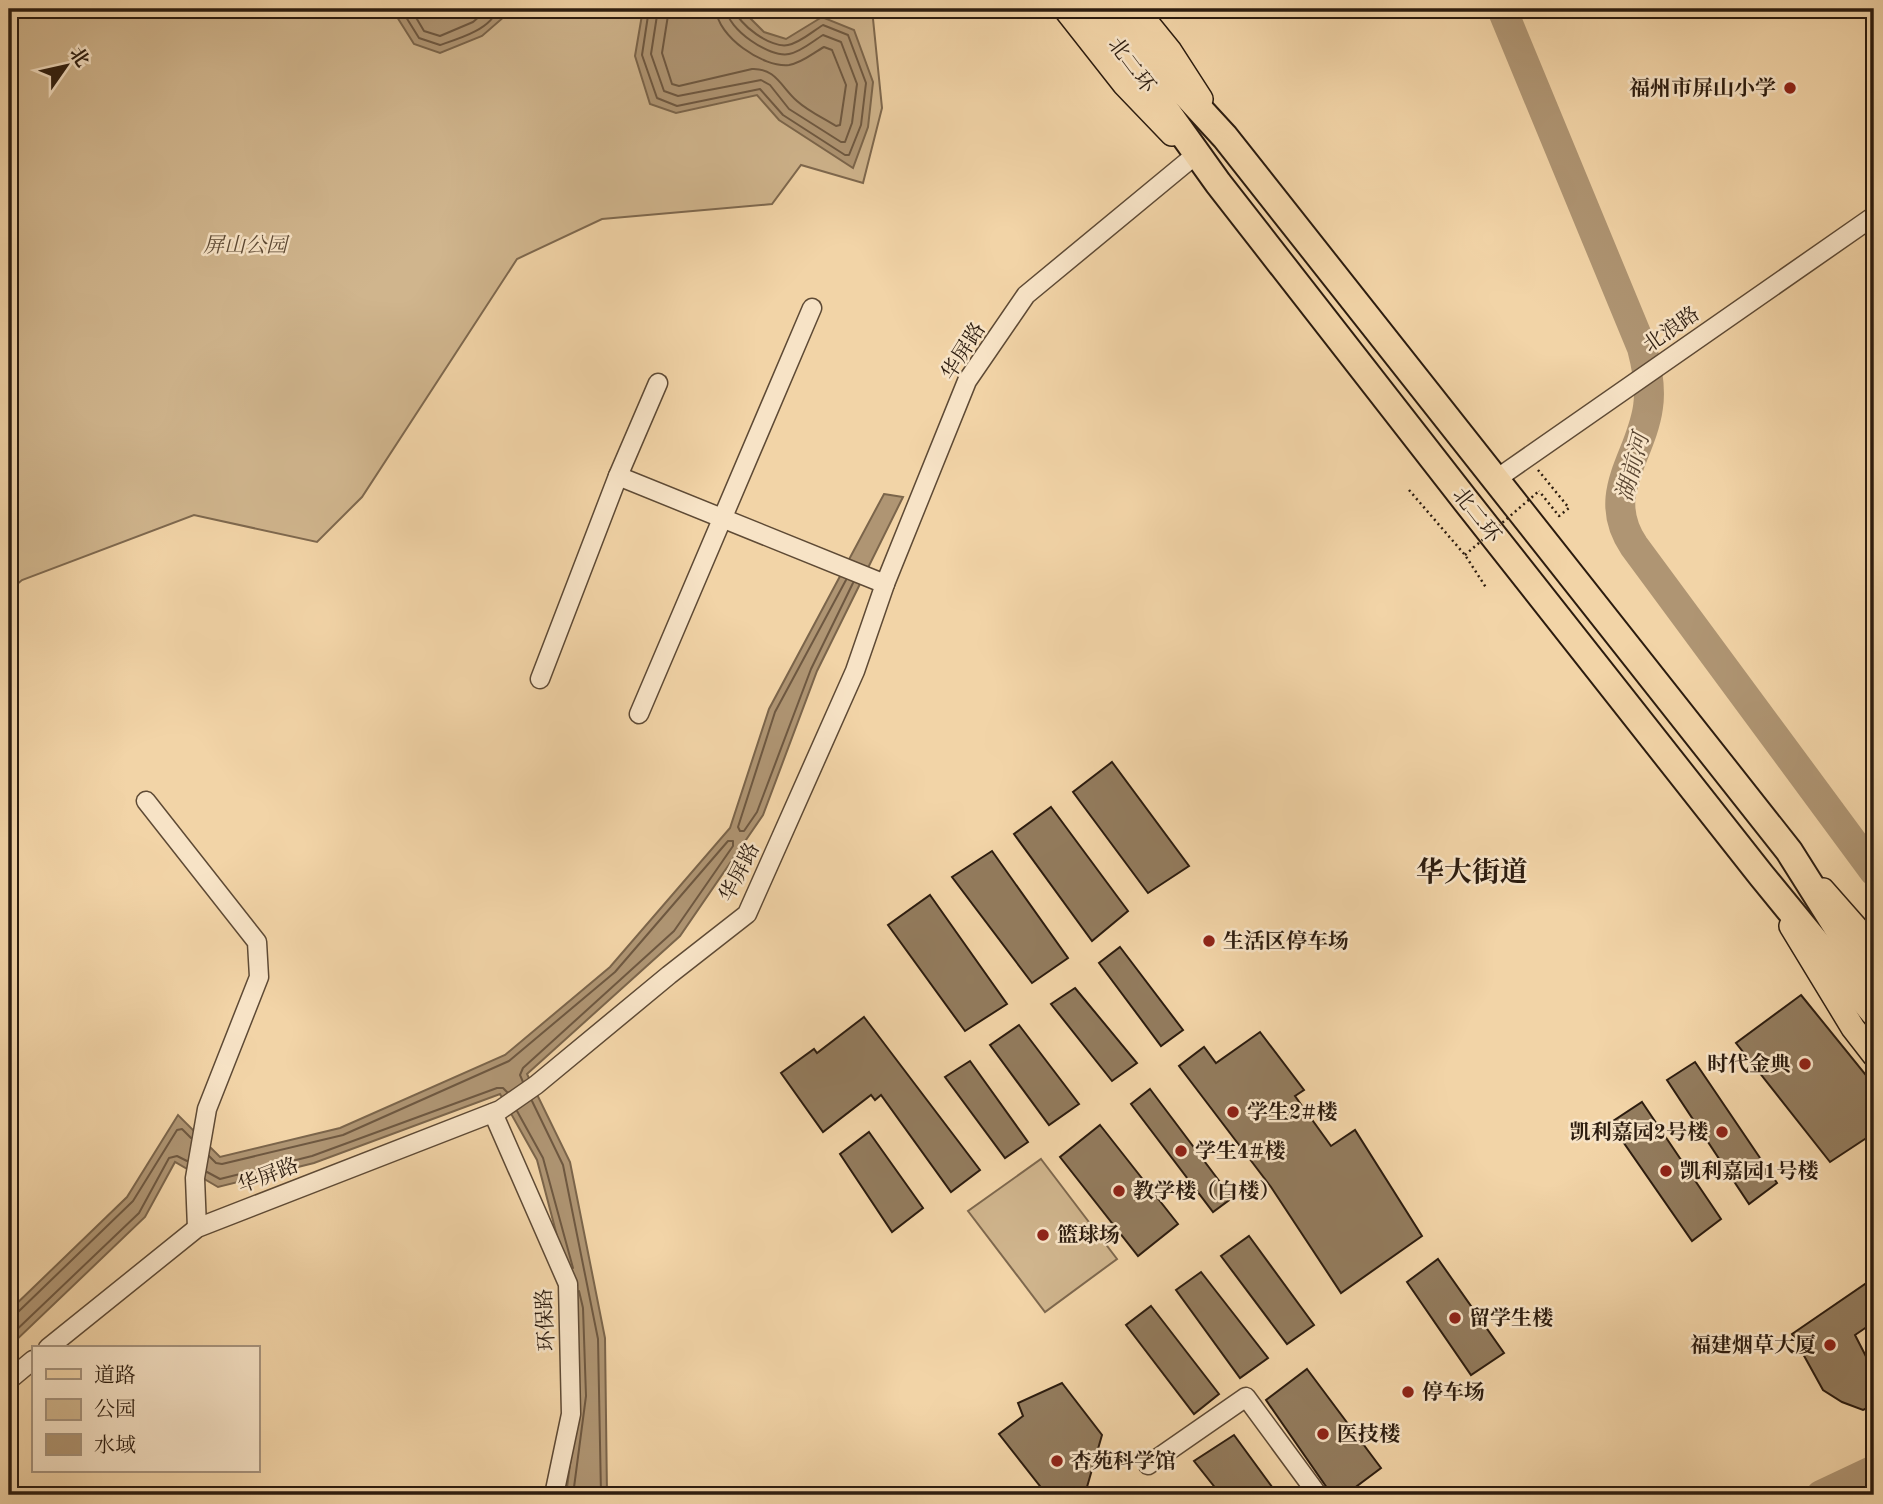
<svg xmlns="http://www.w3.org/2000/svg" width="1883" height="1504" font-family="'Old Standard TT','Noto Serif SC',serif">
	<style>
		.green { fill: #d0b58d; stroke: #7e684e; stroke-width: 2 }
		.water { fill: #af9573; stroke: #7b654b; stroke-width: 2 }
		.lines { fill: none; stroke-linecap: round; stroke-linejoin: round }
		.shore { stroke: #6e5841; stroke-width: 2 }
		.river { stroke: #af9573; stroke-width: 30 }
		.building { fill: #937c5e; stroke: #2c1c0f; stroke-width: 2 }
		.minor-casing { stroke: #5e4a35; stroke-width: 21 }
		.major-casing { stroke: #2c1c0f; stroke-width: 26 }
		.highway-casing { stroke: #2c1c0f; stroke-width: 30 }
		.path { stroke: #2c1c0f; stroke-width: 2.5; stroke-dasharray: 2 3.5; stroke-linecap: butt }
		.minor { stroke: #f7e3c6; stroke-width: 18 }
		.major { stroke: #f2d4a7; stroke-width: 23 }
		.highway { stroke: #f2d4a7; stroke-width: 26 }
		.path-bridge { stroke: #2c1c0f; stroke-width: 2.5; stroke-dasharray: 2 3.5; stroke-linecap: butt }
		.poi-dot { fill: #8f2418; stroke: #f7e3c6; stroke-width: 2.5 }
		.labels { text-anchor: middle; stroke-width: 5; stroke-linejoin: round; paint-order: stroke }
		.street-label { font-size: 21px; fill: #2c1c0f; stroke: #f7e3c6 }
		.poi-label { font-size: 21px; font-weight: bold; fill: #2c1c0f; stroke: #f7e3c6; text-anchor: start }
		.park-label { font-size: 21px; font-style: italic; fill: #5d4a35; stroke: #f7e3c6 }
		.water-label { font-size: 23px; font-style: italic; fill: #5a4632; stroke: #f7e3c6 }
		.district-label { font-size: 28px; font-weight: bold; fill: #2c1c0f; stroke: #f7e3c6 }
	</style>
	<rect width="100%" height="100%" fill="#f2d4a7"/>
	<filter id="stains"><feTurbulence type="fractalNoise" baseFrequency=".00286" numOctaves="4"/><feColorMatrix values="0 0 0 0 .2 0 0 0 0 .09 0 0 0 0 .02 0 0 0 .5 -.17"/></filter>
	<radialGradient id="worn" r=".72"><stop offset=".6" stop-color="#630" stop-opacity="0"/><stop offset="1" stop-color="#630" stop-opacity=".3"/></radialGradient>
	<!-- green -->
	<g class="green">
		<path d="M9,9H872L882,108L863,183L801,165L772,204L602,219L517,259L362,497L317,542L194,515L22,580L9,591Z"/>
		<path d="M1041,1159L1117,1259L1045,1312L968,1211Z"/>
	</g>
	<!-- water -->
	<g class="water">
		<path d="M392,9H503L505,16L482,36L440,53L414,44Z"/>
		<path d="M643,9H741L764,32L786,39L822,17L854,30L873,82L868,127L853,168L779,120L757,95L676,113L650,104L635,56Z"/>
		<path d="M884,494L903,497L817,671L763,815L680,936L527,1074L570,1162L605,1338L607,1495H566L579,1396L576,1308L537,1160L500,1094L314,1163L218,1187L175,1162L145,1217L9,1347V1311L127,1197L178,1115L220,1157L340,1128L505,1055L610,967L730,828L769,709Z"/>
	</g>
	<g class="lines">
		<!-- shore -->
		<g class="shore">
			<path d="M401,9L419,38L440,45C458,39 492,29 497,9"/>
			<path d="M411,9L424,31L440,36L473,22L488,9"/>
			<path d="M649,9L642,55L657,98L677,106L760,89L783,115L845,155H849L861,125L866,83L848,35L823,25C813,31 800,43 788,45C772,49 737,24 735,9"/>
			<path d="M658,9L651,54L664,91L678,96L761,80L770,85L789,109L841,142H845L852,123L857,84L841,42L823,35C813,41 801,52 789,54C769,58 728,29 726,9"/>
			<path d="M669,9L662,53L672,84L679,86L752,69C776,68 781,87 797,101C808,111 823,118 836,126L840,125L846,85L832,50L824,47C813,53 802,63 789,65C763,68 717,36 716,9"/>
			<path d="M846,580L775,712L738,827L740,831H744L757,812L811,669L853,583"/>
			<path d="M532,1101L563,1165L598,1339L601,1495"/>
			<path d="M517,1111L543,1158L573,1268"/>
			<path d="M209,1156L216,1163L222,1164L343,1135L509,1061L615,972L728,841H733V846L674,931L523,1068L520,1075L523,1082"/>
			<path d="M207,1172L220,1179L312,1156L497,1088H503L507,1092"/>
			<path d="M9,1315L17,1313L133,1201L177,1130L182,1129L191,1138"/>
			<path d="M9,1337L139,1213L169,1158L177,1156L187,1161"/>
			<path d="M573,1495L586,1396L583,1308L579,1291"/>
		</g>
		<!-- river -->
		<g class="river">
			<path d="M1502,9L1642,348C1647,367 1651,388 1648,407C1641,458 1599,494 1634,546L1874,871"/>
			<path d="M1821,1495L1874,1470"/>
		</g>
	</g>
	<!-- building -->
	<g class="building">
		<path d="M1112,762L1189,866L1148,893L1073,792Z"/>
		<path d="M1051,807L1128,911L1092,941L1014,834Z"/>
		<path d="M992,851L1068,958L1032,983L952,877Z"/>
		<path d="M930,895L1007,1004L965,1031L888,925Z"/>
		<path d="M1120,947L1183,1030L1161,1046L1099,963Z"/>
		<path d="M1075,988L1137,1063L1112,1081L1051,1004Z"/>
		<path d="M1801,995L1874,1085V1133L1830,1162L1736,1043Z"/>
		<path d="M864,1017L980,1170L951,1192L881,1095L875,1100L871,1095L823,1132L781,1073L814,1049L817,1053Z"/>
		<path d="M1019,1025L1079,1104L1049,1125L990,1045Z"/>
		<path d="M1260,1032L1304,1090L1295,1096L1331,1146L1355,1130L1422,1236L1341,1293L1271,1187L1179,1066L1204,1047L1216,1063Z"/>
		<path d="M970,1061L1028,1142L1005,1158L945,1077Z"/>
		<path d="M1695,1062L1777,1183L1749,1204L1667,1080Z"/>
		<path d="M1150,1089L1232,1198L1213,1212L1131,1104Z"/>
		<path d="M1642,1102L1721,1219L1692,1241L1610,1123Z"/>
		<path d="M1100,1125L1178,1224L1138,1256L1060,1157Z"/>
		<path d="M869,1132L923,1208L892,1232L840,1154Z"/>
		<path d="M1249,1236L1314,1325L1287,1344L1221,1256Z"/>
		<path d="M1438,1259L1504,1353L1471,1375L1407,1282Z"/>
		<path d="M1201,1272L1268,1358L1240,1378L1176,1290Z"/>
		<path d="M1868,1282L1874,1292V1322L1855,1335L1874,1372V1405L1863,1410L1842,1402L1823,1390L1792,1334Z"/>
		<path d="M1151,1306L1219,1394L1194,1414L1126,1325Z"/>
		<path d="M1307,1369L1381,1468L1345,1495H1332L1266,1400Z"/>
		<path d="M1062,1383L1102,1435L1087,1487L1063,1495H1047L999,1434L1023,1416L1018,1403Z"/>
		<path d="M1234,1435L1278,1495H1221L1194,1461Z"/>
	</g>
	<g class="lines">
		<defs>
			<g id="minor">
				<path d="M618,476L885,584"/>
				<path d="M1495,480L1874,216"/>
				<path d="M540,679L618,476L658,383"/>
				<path d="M639,714L812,308"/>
				<path d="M146,801L257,942L259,977L207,1109L195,1178L197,1228"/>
				<path d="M493,1113L568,1284L571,1414L554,1495"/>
				<path d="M48,1348L197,1228L500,1110L536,1085L669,975L747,914L855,671L885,584L967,381L1026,295L1193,157"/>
				<path d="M9,1380L33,1360"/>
				<path d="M1148,1465L1246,1397L1318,1495"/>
			</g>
			<g id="major">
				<path d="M1065,9L1124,84L1172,134"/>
				<path d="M1136,9L1170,51L1201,99"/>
				<path d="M1823,890L1874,948"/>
				<path d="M1791,926L1853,1028L1874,1055"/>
			</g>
			<g id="highway">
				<path d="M1089,9L1140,74L1218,183L1466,501L1761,875L1874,1013"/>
				<path d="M1114,9L1156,62L1225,137L1789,851L1840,932L1874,976"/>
			</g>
		</defs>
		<!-- minor casing -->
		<use href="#minor" class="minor-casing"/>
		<!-- major casing -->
		<use href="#major" class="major-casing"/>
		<!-- highway casing -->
		<use href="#highway" class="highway-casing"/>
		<!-- path -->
		<g class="path">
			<path d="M1538,470L1569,508L1559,516L1539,491"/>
			<path d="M1409,490L1465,555L1487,589"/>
		</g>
		<!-- minor -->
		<use href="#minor" class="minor"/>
		<!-- major -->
		<use href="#major" class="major"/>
		<!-- highway -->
		<use href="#highway" class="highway"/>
		<!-- path-bridge -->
		<path class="path-bridge" d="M1465,555L1539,491"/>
	</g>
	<!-- markers -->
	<g class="poi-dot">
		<circle cx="1790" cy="88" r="7"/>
		<circle cx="1209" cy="941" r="7"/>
		<circle cx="1805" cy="1064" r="7"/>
		<circle cx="1233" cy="1112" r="7"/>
		<circle cx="1722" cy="1132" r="7"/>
		<circle cx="1181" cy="1151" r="7"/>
		<circle cx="1666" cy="1171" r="7"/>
		<circle cx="1119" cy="1191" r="7"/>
		<circle cx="1043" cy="1235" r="7"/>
		<circle cx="1455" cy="1318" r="7"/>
		<circle cx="1830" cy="1345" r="7"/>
		<circle cx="1408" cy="1392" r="7"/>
		<circle cx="1323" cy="1434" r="7"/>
		<circle cx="1057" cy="1461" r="7"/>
	</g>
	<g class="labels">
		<!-- street labels -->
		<g class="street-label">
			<text transform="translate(1132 65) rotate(53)" y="7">北二环</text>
			<text transform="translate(1671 329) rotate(-35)" y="7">北浪路</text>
			<text transform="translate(963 351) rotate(-58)" y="7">华屏路</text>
			<text transform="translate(1477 515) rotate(52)" y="7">北二环</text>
			<text transform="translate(739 872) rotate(-63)" y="7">华屏路</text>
			<text transform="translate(268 1175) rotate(-21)" y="7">华屏路</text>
			<text transform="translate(545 1320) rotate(-93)" y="7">环保路</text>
		</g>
		<!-- poi labels -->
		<g class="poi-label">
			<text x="1776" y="95" text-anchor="end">福州市屏山小学</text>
			<text x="1223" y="948">生活区停车场</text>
			<text x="1791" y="1071" text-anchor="end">时代金典</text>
			<text x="1247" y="1119">学生2#楼</text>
			<text x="1708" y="1139" text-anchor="end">凯利嘉园2号楼</text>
			<text x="1195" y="1158">学生4#楼</text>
			<text x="1680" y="1178">凯利嘉园1号楼</text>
			<text x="1133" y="1198">教学楼（白楼）</text>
			<text x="1057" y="1242">篮球场</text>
			<text x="1469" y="1325">留学生楼</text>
			<text x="1816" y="1352" text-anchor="end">福建烟草大厦</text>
			<text x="1422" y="1399">停车场</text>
			<text x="1337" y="1441">医技楼</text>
			<text x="1071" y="1468">杏苑科学馆</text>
		</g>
		<!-- park labels -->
		<g class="park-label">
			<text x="245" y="252">屏山公园</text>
		</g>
		<!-- water labels -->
		<g class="water-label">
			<text transform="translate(1632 467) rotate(-75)" y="8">湖前河</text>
		</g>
		<!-- district labels -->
		<g class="district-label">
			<text x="1472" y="881">华大街道</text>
		</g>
	</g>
	<!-- margin -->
	<rect width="1883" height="1504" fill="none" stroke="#f2d4a7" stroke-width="35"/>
	<rect x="10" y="10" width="1862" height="1483" fill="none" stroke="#2c1c0f" stroke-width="3.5"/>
	<rect x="18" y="18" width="1848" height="1469" fill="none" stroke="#2c1c0f" stroke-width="2"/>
	<!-- legend -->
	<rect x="32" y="1346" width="228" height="126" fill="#f7e3c6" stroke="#a6937d" stroke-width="2"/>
	<rect x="46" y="1369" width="35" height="10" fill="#f2d4a7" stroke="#a6937d" stroke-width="2"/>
	<text x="94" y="1382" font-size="21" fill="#2c1c0f">道路</text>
	<rect x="46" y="1399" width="35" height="21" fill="#d0b58d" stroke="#a6937d" stroke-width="2"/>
	<text x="94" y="1416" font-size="21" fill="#2c1c0f">公园</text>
	<rect x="46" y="1434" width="35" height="21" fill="#af9573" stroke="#a6937d" stroke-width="2"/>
	<text x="94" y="1452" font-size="21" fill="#2c1c0f">水域</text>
	<!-- north arrow -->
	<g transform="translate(66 66) rotate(56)" stroke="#f7e3c6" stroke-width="5" paint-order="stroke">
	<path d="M0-5L12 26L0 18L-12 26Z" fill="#2c1c0f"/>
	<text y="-10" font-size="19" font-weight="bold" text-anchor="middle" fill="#2c1c0f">北</text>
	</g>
	<rect width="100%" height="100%" filter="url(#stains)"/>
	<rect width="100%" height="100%" fill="url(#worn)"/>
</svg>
